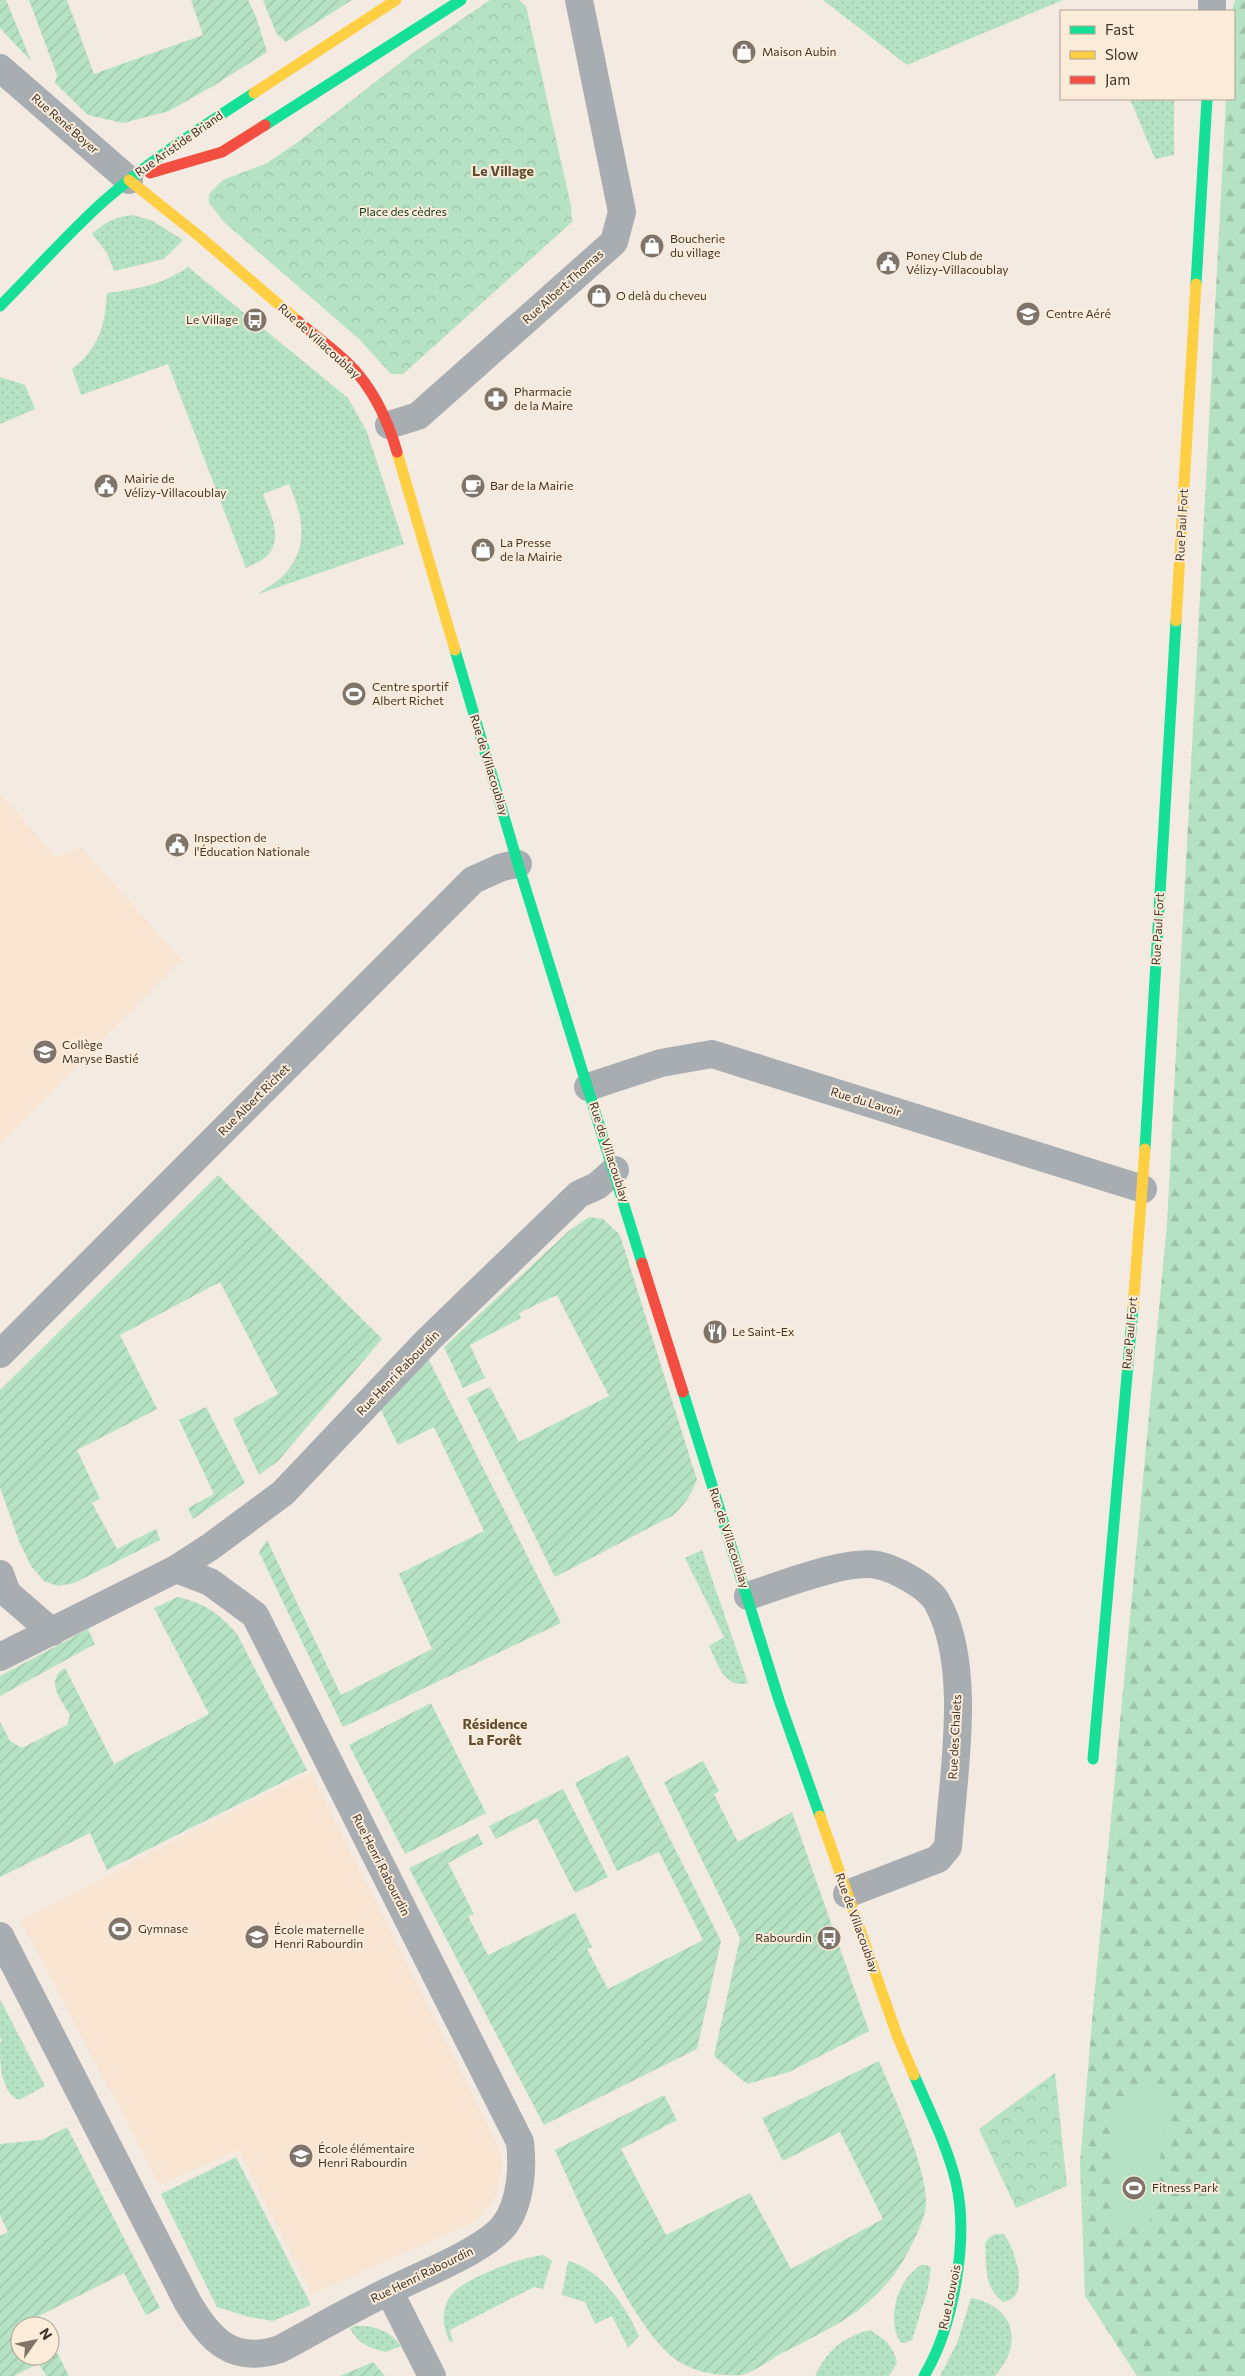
<svg xmlns="http://www.w3.org/2000/svg" width="1245" height="2376" font-family="Commissioner,sans-serif">
	<style>
		.built { fill: #f8e6d2 }
		.grass { fill: url(#grass-dots) }
		.forest { fill: url(#forest-firs) }
		.park { fill: url(#park-crowns) }
		.garden { fill: url(#garden-furrows) }
		.pitch { fill: #b4e2c3 }
		.lines { fill: none; stroke-linecap: round; stroke-linejoin: round }
		.street { stroke: #a8adb1; stroke-width: 28 }
		.fast { stroke: #16e098; stroke-width: 11 }
		.slow { stroke: #ffcf43; stroke-width: 11 }
		.jam { stroke: #f24e42; stroke-width: 11 }
		.labels { text-anchor: middle; stroke-width: 4; stroke-linejoin: round; paint-order: stroke }
		.poi-label { font-size: 12px; fill: #3f3429; stroke: #fbebd9; text-anchor: start }
		.street-label { font-size: 12px; fill: #3f3429; stroke: #fbebd9 }
		.park-label { font-size: 12px; fill: #103925; stroke: #fbebd9 }
		.neighbourhood-label { font-size: 14px; font-weight: bold; fill: #614b31; stroke: #fbebd9 }
	</style>
	<defs>
		<pattern id="grass-dots" width="8" height="8" patternUnits="userSpaceOnUse" patternTransform="scale(1.25)"><rect width="8" height="8" fill="#b4e2c3"/><path d="M2 2h.1M6 6h.1" fill="none" stroke="#9cc2a8" stroke-width="1.8" stroke-linecap="round"/></pattern>
		<pattern id="forest-firs" width="22" height="20" patternUnits="userSpaceOnUse" patternTransform="scale(1.25)"><rect width="22" height="20" fill="#b4e2c3"/><path d="M5 1l3.5 6h-7zM16 11l3.5 6h-7z" fill="#9cc2a8"/></pattern>
		<pattern id="park-crowns" width="20" height="18" patternUnits="userSpaceOnUse" patternTransform="scale(1.25)"><rect width="20" height="18" fill="#b4e2c3"/><path d="M2 6a3 3 0 1 1 6 0M12 15a3 3 0 1 1 6 0" fill="none" stroke="#9cc2a8"/></pattern>
		<pattern id="garden-furrows" width="10" height="10" patternUnits="userSpaceOnUse" patternTransform="scale(1.25)"><rect width="10" height="10" fill="#b4e2c3"/><path d="M-1 1l2-2M0 10L10 0M9 11l2-2" fill="none" stroke="#9cc2a8"/></pattern>
	</defs>
	<rect width="100%" height="100%" fill="#f3eae1"/>
	<!-- built -->
	<g class="built">
		<path d="M0,793L55,857L81,847L181,959L0,1145Z"/>
		<path d="M310,1772L499,2148L502,2164L497,2192L490,2206L475,2222L312,2294L239,2150L160,2185L20,1920Z"/>
	</g>
	<!-- grass -->
	<g class="grass">
		<path d="M823,0H1063L907,65Z"/>
		<path d="M1130,99H1174V155L1155,159Z"/>
		<path d="M132,215L151,220L183,240L164,259L114,271L107,253L92,234C105,222 115,217 132,215Z"/>
		<path d="M188,267L348,398L367,432L404,544L258,594C268,587 282,579 289,569C310,541 301,513 289,484L263,494C270,513 284,538 267,556C262,561 252,565 246,568L168,364L81,395L72,369C99,349 105,325 107,293C138,289 162,285 188,267Z"/>
		<path d="M0,377L25,385L35,409L0,424Z"/>
		<path d="M702,1550L748,1683C724,1689 718,1664 709,1646L724,1637L685,1558Z"/>
		<path d="M0,1999L45,2086L19,2100C0,2092 0,2061 0,2043L2,2041L0,2037Z"/>
		<path d="M236,2157L311,2305L273,2321L249,2317L217,2307L161,2194Z"/>
		<path d="M995,2234H1004C1015,2250 1032,2298 1003,2302C983,2287 987,2265 985,2244L988,2239Z"/>
		<path d="M543,2255L552,2261L543,2289L534,2287L450,2330L453,2341L450,2342C442,2327 440,2306 454,2292C468,2277 522,2257 543,2255Z"/>
		<path d="M568,2261C601,2269 626,2307 639,2336L628,2348L612,2316L595,2324L585,2302L562,2295Z"/>
		<path d="M921,2265H927L931,2268L927,2292L912,2340L905,2343L900,2342C886,2317 898,2279 921,2265Z"/>
		<path d="M971,2298C1015,2306 1024,2344 995,2376H940L957,2343Z"/>
		<path d="M355,2326C374,2325 390,2330 401,2346L386,2352C370,2348 357,2343 350,2328Z"/>
		<path d="M870,2330C885,2340 893,2344 897,2363L889,2376H815C827,2351 842,2337 870,2330Z"/>
	</g>
	<!-- forest -->
	<path class="forest" d="M1235,0H1245V2376H1137L1085,2296L1080,2163L1093,2010L1167,1224L1226,99H1234V11H1232Z"/>
	<!-- park -->
	<g class="park">
		<path d="M490,0H519L526,6L571,206L572,222L403,374H391L359,339L225,223L209,203V194L223,180L267,163L298,142L414,52Z"/>
		<path d="M1055,2073L1067,2186L1016,2208L979,2129Z"/>
	</g>
	<!-- garden -->
	<g class="garden">
		<path d="M0,0H6L31,61L0,28Z"/>
		<path d="M29,0H67L94,74L203,35L191,0H248L256,17L267,52L213,86L169,111L123,123L88,115L55,83L57,75Z"/>
		<path d="M263,0H352L286,42L276,33Z"/>
		<path d="M218,1175L382,1339L278,1461L259,1475L233,1419L278,1394L220,1282L120,1335L157,1409L77,1450L100,1499L92,1503L117,1549L156,1529L160,1540L74,1583L58,1586L44,1581L31,1566L19,1541L0,1487V1390Z"/>
		<path d="M589,1217L603,1219L620,1235L697,1480C691,1495 685,1505 672,1516L555,1577L467,1398L490,1387L519,1442L609,1396L557,1295L519,1313L521,1318L470,1345L485,1378L463,1388L444,1347L570,1230Z"/>
		<path d="M427,1356L561,1623L343,1727L259,1552L267,1540L341,1695L432,1649L399,1574L484,1531L434,1427L398,1445L379,1406Z"/>
		<path d="M206,1407L245,1483L193,1519L188,1508L214,1494L179,1420Z"/>
		<path d="M178,1597C204,1603 220,1614 237,1634L307,1770L107,1870L90,1833L0,1877V1722L10,1741L22,1748L67,1725L70,1715C61,1700 44,1680 65,1668L114,1764L209,1714L154,1608Z"/>
		<path d="M88,1629L95,1644L0,1696V1676Z"/>
		<path d="M431,1703L486,1813L405,1854L349,1745Z"/>
		<path d="M628,1755L721,1941L697,2049L544,2125L409,1868L478,1834L483,1844L448,1863L474,1914L468,1916L488,1955L575,1913L592,1947L587,1949L608,1989L703,1940L659,1852L617,1871L575,1783Z"/>
		<path d="M703,1761L719,1791L714,1794L738,1842L792,1812L869,2031L789,2072L747,2084L714,2056L740,1938L664,1782Z"/>
		<path d="M563,1789L608,1877L575,1893L537,1818L496,1839L489,1826Z"/>
		<path d="M879,2061C894,2098 927,2166 926,2204C925,2218 917,2234 911,2246C882,2306 836,2326 780,2354C768,2361 753,2373 740,2375C721,2376 698,2373 681,2363C634,2336 579,2202 555,2150L664,2095L677,2120L621,2149L666,2235L750,2193L791,2269L883,2219L840,2132L783,2161L762,2118Z"/>
		<path d="M67,2127L160,2308L146,2315L124,2273L39,2316L43,2326H20V2356H50V2339L69,2376H46L39,2363L14,2376H0V2236L8,2232L0,2215V2144L41,2140Z"/>
		<path d="M373,2362L385,2376H340Z"/>
	</g>
	<!-- pitch -->
	<path class="pitch" d="M1143,2088L1171,2094L1148,2229L1110,2223L1116,2152L1115,2147L1110,2146L1120,2099Z"/>
	<g class="lines">
		<!-- street -->
		<g class="street">
			<path d="M1212,11V0"/>
			<path d="M0,68L129,180"/>
			<path d="M389,425L418,416L614,242L622,212L579,0"/>
			<path d="M588,1087L661,1063L712,1054L1143,1189"/>
			<path d="M0,1354L473,880L502,867L518,864"/>
			<path d="M0,1574L7,1593L52,1632"/>
			<path d="M748,1596C779,1586 846,1559 877,1565C894,1568 928,1586 937,1602C973,1666 953,1775 948,1847L938,1859L847,1894"/>
			<path d="M0,1657L176,1569L210,1547L283,1493L428,1340L579,1194L597,1186L615,1170"/>
			<path d="M0,1936L187,2301C209,2339 232,2365 280,2349C317,2329 353,2308 391,2290C420,2275 489,2249 506,2223C521,2201 523,2167 520,2142L255,1615L210,1582L176,1569"/>
			<path d="M389,2291L432,2376"/>
		</g>
		<!-- fast -->
		<g class="fast">
			<path d="M265,125L461,0"/>
			<path d="M1196,284L1207,99"/>
			<path d="M0,306C35,271 68,233 105,200C151,160 203,126 254,93"/>
			<path d="M455,650L518,864L642,1263"/>
			<path d="M1145,1149L1176,621"/>
			<path d="M683,1392L779,1700L820,1816"/>
			<path d="M1093,1759L1133,1308"/>
			<path d="M914,2075C929,2110 947,2145 956,2182C969,2239 954,2326 924,2376"/>
		</g>
		<!-- slow -->
		<g class="slow">
			<path d="M254,93L396,0"/>
			<path d="M129,180L199,236L298,321"/>
			<path d="M397,452L455,650"/>
			<path d="M1176,621L1196,284"/>
			<path d="M1133,1308L1145,1149"/>
			<path d="M820,1816L897,2035L914,2075"/>
		</g>
		<!-- jam -->
		<g class="jam">
			<path d="M150,173L222,152L265,125"/>
			<path d="M298,321C317,338 342,354 358,374C377,397 389,424 397,452"/>
			<path d="M642,1263L683,1392"/>
		</g>
	</g>
	<!-- icons -->
	<defs>
		<symbol id="shop-disc" viewBox="-11 -11 22 22"><circle r="9.5" fill="#7e7469" stroke="#fbebd9"/><path d="M-5-2.5h2.3a2.7 3.5 0 0 1 5.4 0H5L5.5 6h-11ZM-1.5-2.5h3a1.5 2.3 0 0 0-3 0Z" fill="#fff"/></symbol>
		<symbol id="civic-disc" viewBox="-11 -11 22 22"><circle r="9.5" fill="#7e7469" stroke="#fbebd9"/><path d="M-.6-6.5H3V-4.5H.6V-3L4-1V1h2V6H-6V1h2V-1L-.6-3ZM-1.2 2.5V6h2.4V2.5Z" fill="#fff"/></symbol>
		<symbol id="school-disc" viewBox="-11 -11 22 22"><circle r="9.5" fill="#7e7469" stroke="#fbebd9"/><path d="M0-5L7-2L0 1L-7-2ZM-4 1L0 2.5L4 1V4Q0 6-4 4Z" fill="#fff"/></symbol>
		<symbol id="bus-disc" viewBox="-11 -11 22 22"><circle r="9.5" fill="#7e7469" stroke="#fbebd9"/><path d="M-5-6H5V4H4V6H2V4H-2V6H-4V4H-5ZM-3.5-4V0h7V-4ZM-3.5 1.2v1.5H-2V1.2ZM2 1.2v1.5H3.5V1.2Z" fill="#fff"/></symbol>
		<symbol id="pharmacy-disc" viewBox="-11 -11 22 22"><circle r="9.5" fill="#7e7469" stroke="#fbebd9"/><path d="M-2-6h4v4h4v4h-4v4h-4v-4h-4v-4h4Z" fill="#fff"/></symbol>
		<symbol id="cafe-disc" viewBox="-11 -11 22 22"><circle r="9.5" fill="#7e7469" stroke="#fbebd9"/><path d="M-5.5-4.5H6V0H3Q3 3.5 0 3.5H-2.5Q-5.5 3.5-5.5 0ZM3-3.2v2h1.7v-2ZM-6 4.5H4V6H-6Z" fill="#fff"/></symbol>
		<symbol id="stadium-disc" viewBox="-11 -11 22 22"><circle r="9.5" fill="#7e7469" stroke="#fbebd9"/><path d="M0-5a6.5 5 0 1 0 0 10a6.5 5 0 1 0 0-10ZM-3.5-1.8h7v3.6h-7Z" fill="#fff"/></symbol>
		<symbol id="restaurant-disc" viewBox="-11 -11 22 22"><circle r="9.5" fill="#7e7469" stroke="#fbebd9"/><path d="M-5-6h1v4h1v-4h1v4h1v-4h1v5L-1.5 .5V6h-2V.5L-5-1ZM5-6V6H3V1.5H1.5Q1.5-4 5-6Z" fill="#fff"/></symbol>
	</defs>
	<g fill-rule="evenodd">
		<use href="#shop-disc" x="730" y="38" width="28" height="28"/>
		<use href="#shop-disc" x="638" y="232" width="28" height="28"/>
		<use href="#civic-disc" x="874" y="249" width="28" height="28"/>
		<use href="#shop-disc" x="585" y="282" width="28" height="28"/>
		<use href="#school-disc" x="1014" y="300" width="28" height="28"/>
		<use href="#bus-disc" x="241" y="306" width="28" height="28"/>
		<use href="#pharmacy-disc" x="482" y="385" width="28" height="28"/>
		<use href="#civic-disc" x="92" y="472" width="28" height="28"/>
		<use href="#cafe-disc" x="459" y="472" width="28" height="28"/>
		<use href="#shop-disc" x="469" y="536" width="28" height="28"/>
		<use href="#stadium-disc" x="340" y="680" width="28" height="28"/>
		<use href="#civic-disc" x="163" y="831" width="28" height="28"/>
		<use href="#school-disc" x="31" y="1038" width="28" height="28"/>
		<use href="#restaurant-disc" x="701" y="1318" width="28" height="28"/>
		<use href="#stadium-disc" x="106" y="1915" width="28" height="28"/>
		<use href="#school-disc" x="243" y="1923" width="28" height="28"/>
		<use href="#bus-disc" x="815" y="1924" width="28" height="28"/>
		<use href="#school-disc" x="287" y="2142" width="28" height="28"/>
		<use href="#stadium-disc" x="1120" y="2174" width="28" height="28"/>
	</g>
	<g class="labels">
		<!-- poi labels -->
		<g class="poi-label">
			<text x="762" y="56">Maison Aubin</text>
			<text x="670" y="243">Boucherie<tspan x="670" dy="14">du village</tspan></text>
			<text x="906" y="260">Poney Club de<tspan x="906" dy="14">Vélizy-Villacoublay</tspan></text>
			<text x="616" y="300">O delà du cheveu</text>
			<text x="1046" y="318">Centre Aéré</text>
			<text x="238" y="324" text-anchor="end">Le Village</text>
			<text x="514" y="396">Pharmacie<tspan x="514" dy="14">de la Maire</tspan></text>
			<text x="124" y="483">Mairie de<tspan x="124" dy="14">Vélizy-Villacoublay</tspan></text>
			<text x="490" y="490">Bar de la Mairie</text>
			<text x="500" y="547">La Presse<tspan x="500" dy="14">de la Mairie</tspan></text>
			<text x="372" y="691">Centre sportif<tspan x="372" dy="14">Albert Richet</tspan></text>
			<text x="194" y="842">Inspection de<tspan x="194" dy="14">l'Éducation Nationale</tspan></text>
			<text x="62" y="1049">Collège<tspan x="62" dy="14">Maryse Bastié</tspan></text>
			<text x="732" y="1336">Le Saint-Ex</text>
			<text x="138" y="1933">Gymnase</text>
			<text x="274" y="1934">École maternelle<tspan x="274" dy="14">Henri Rabourdin</tspan></text>
			<text x="812" y="1942" text-anchor="end">Rabourdin</text>
			<text x="318" y="2153">École élémentaire<tspan x="318" dy="14">Henri Rabourdin</tspan></text>
			<text x="1152" y="2192">Fitness Park</text>
		</g>
		<!-- street labels -->
		<g class="street-label">
			<text transform="translate(65 124) rotate(41)" y="4">Rue René Boyer</text>
			<text transform="translate(179 144) rotate(-35)" y="4">Rue Aristide Briand</text>
			<text transform="translate(563 287) rotate(-42)" y="4">Rue Albert Thomas</text>
			<text transform="translate(319 341) rotate(42)" y="4">Rue de Villacoublay</text>
			<text transform="translate(1182 525) rotate(-87)" y="4">Rue Paul Fort</text>
			<text transform="translate(489 765) rotate(73)" y="4">Rue de Villacoublay</text>
			<text transform="translate(1158 929) rotate(-87)" y="4">Rue Paul Fort</text>
			<text transform="translate(254 1100) rotate(-45)" y="4">Rue Albert Richet</text>
			<text transform="translate(866 1102) rotate(17)" y="4">Rue du Lavoir</text>
			<text transform="translate(609 1152) rotate(72)" y="4">Rue de Villacoublay</text>
			<text transform="translate(1130 1333) rotate(-85)" y="4">Rue Paul Fort</text>
			<text transform="translate(398 1373) rotate(-46)" y="4">Rue Henri Rabourdin</text>
			<text transform="translate(729 1538) rotate(72)" y="4">Rue de Villacoublay</text>
			<text transform="translate(955 1737) rotate(-87)" y="4">Rue des Chalets</text>
			<text transform="translate(381 1865) rotate(63)" y="4">Rue Henri Rabourdin</text>
			<text transform="translate(857 1923) rotate(70)" y="4">Rue de Villacoublay</text>
			<text transform="translate(422 2275) rotate(-26)" y="4">Rue Henri Rabourdin</text>
			<text transform="translate(950 2297) rotate(-78)" y="4">Rue Louvois</text>
		</g>
		<!-- park labels -->
		<g class="park-label">
			<text x="403" y="216">Place des cèdres</text>
		</g>
		<!-- neighbourhood labels -->
		<g class="neighbourhood-label">
			<text x="503" y="176">Le Village</text>
			<text x="495" y="1729">Résidence<tspan x="495" dy="16">La Forêt</tspan></text>
		</g>
	</g>
	<!-- legend -->
	<rect x="1060" y="10" width="175" height="90" fill="#fbebd9" stroke="#b0a293"/>
	<rect x="1070" y="26" width="25" height="8" fill="#16e098" stroke="#b0a293"/>
	<text x="1105" y="35" font-size="15" fill="#3f3429">Fast</text>
	<rect x="1070" y="51" width="25" height="8" fill="#ffcf43" stroke="#b0a293"/>
	<text x="1105" y="60" font-size="15" fill="#3f3429">Slow</text>
	<rect x="1070" y="76" width="25" height="8" fill="#f24e42" stroke="#b0a293"/>
	<text x="1105" y="85" font-size="15" fill="#3f3429">Jam</text>
	<!-- north arrow -->
	<g transform="translate(35 2341) rotate(57)"><circle r="24" fill="#fbebd9" stroke="#b0a293"/>
	<path d="M0-4L9 19L0 12L-9 19Z" fill="#7e7469"/>
	<text y="-8" font-size="14" font-weight="bold" text-anchor="middle" fill="#3f3429">N</text>
	</g>
</svg>
